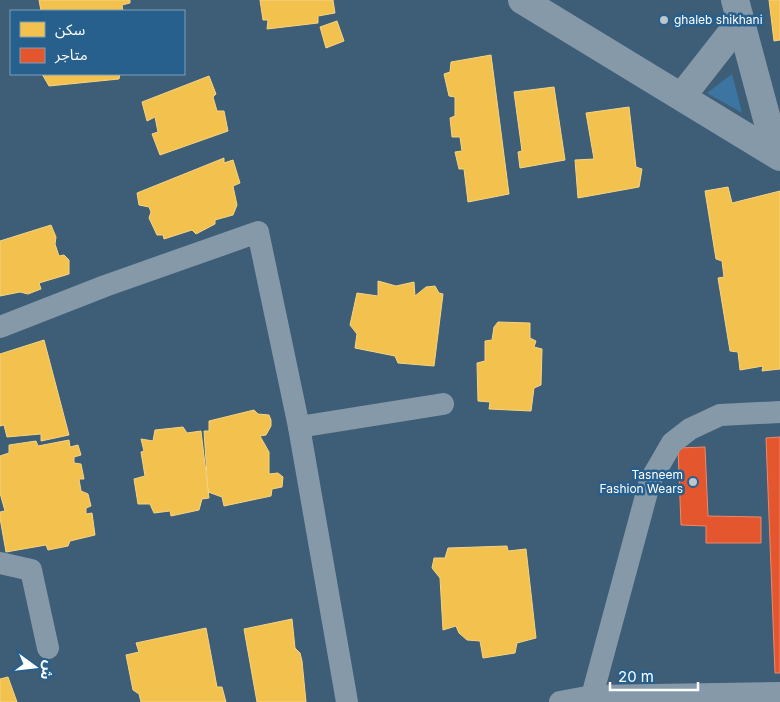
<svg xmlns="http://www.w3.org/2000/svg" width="780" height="702" font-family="Inter,'Noto Sans Arabic',sans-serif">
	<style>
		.green { fill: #3c75a2 }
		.homes { fill: #f2c14e; stroke: #f6d483 }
		.shops { fill: #e4572e; stroke: #ec896d }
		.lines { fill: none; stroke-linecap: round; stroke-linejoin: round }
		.minor { stroke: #8599a9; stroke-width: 22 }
		.tertiary { stroke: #8599a9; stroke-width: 28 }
		.poi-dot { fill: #bbc6cf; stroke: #275f8d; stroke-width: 2 }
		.labels { text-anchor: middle; stroke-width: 5; stroke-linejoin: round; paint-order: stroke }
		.poi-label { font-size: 12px; fill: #fff; stroke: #275f8d; text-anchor: start }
	</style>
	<rect width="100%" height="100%" fill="#3e5d76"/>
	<!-- green -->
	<path class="green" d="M732,74L742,113L707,93Z"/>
	<!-- homes -->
	<g class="homes">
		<path d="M39,0H130V3L122,5L123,11H41Z"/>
		<path d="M260,0H333L335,13L318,16V23L267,29L268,20H263Z"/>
		<path d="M769,0H780V40L774,41Z"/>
		<path d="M337,21L344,41L326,48L320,27Z"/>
		<path d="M491,55L509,194L468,202L464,169H459L455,152L462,151L460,137H452L450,118L455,116V97L449,96L444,74L450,72L451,62Z"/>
		<path d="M42,74H120L119,79L49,86Z"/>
		<path d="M209,76L216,94L213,97L217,111H224L228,131L160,155L152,134L158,132L155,117L147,121L142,102Z"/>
		<path d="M554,87L565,160L520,168L518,152L522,151L514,92Z"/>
		<path d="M629,107L636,167L642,169L639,187L578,198L575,160L594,159L586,113Z"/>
		<path d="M224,158V163L233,160L240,183L233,186L237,205L233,215L215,220V224L196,234L192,230L164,239L163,235H157L149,218L151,212L149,207L139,205L137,193Z"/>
		<path d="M728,187L732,203L780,191V369L762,371L763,366L740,370L738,352L730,351L718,278L724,277L722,261L716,259L705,191Z"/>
		<path d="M51,225L56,237L55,244L59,256L64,255L69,260V274L39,283L41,289L28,294L20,292L0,296V241Z"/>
		<path d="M378,281L396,286L414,282L415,296L426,287L435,286L439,293L443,294L434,366L398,363L395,356L355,348L357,334L350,325L357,293L378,296Z"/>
		<path d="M498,322L530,323V338L536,341L534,347L542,349L541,385L534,388L531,411L489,409L490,402L478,401L477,363L485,361V341L492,340L494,327Z"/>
		<path d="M44,340L69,435L41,441V434L7,437L4,425L0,426V354Z"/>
		<path d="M254,410L258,414L269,415L271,420V426L266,435L260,436L269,452V474L278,473L283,477L282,487L272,489L271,496L224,506L222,497L208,492L204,431H209V421Z"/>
		<path d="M183,427L187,433L201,431L209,498L202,499L199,510L171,516L170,511L154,513L150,504H138L134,479L145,476L141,452L144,451L141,439L153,441L155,430Z"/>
		<path d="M69,440L70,447L78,445L81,455L74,457V463L81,464L84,479H79L81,491L88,494L91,506L86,508V514L92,513L95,535L70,541L68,546L48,550L46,545L6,552L0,518V512L5,511L0,493V456L9,453V445L36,441L38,446Z"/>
		<path d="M507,546L508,551L526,549L536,638L517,643L515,653L483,658L480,641L467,640L459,633L456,626L443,630L440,578L432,568L434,558H445L448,548Z"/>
		<path d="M292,619L295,648L300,653L302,661L306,702H257L244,629Z"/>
		<path d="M206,628L217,687H222L226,702H141L139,694L133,690L126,655L139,652L136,643Z"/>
		<path d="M8,677L17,702H0V679Z"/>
	</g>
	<!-- shops -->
	<g class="shops">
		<path d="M780,437V673H775L766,438Z"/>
		<path d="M705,447L708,516L761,517V543H706V526L681,525L678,448Z"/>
	</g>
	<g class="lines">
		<!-- minor -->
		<g class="minor">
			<path d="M0,327L105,286L258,232L299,427"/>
			<path d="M0,563L31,570L48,648"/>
			<path d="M592,696L650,481L672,443L690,429L720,415L780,412"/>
			<path d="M347,702L299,427L443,404"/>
			<path d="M560,702L592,696L780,693"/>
		</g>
		<!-- tertiary -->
		<g class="tertiary">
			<path d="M522,0L780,157"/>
			<path d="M735,0L776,153"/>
			<path d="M682,96L740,22"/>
		</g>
	</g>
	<!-- markers -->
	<g class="poi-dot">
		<circle cx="664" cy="20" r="5"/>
		<circle cx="693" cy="482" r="5"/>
	</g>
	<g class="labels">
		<!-- poi labels -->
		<g class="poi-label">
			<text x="674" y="24">ghaleb shikhani</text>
			<text x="683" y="479" text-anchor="end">Tasneem<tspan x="683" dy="14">Fashion Wears</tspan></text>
		</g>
	</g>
	<!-- legend -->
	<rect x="10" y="10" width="175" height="65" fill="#275f8d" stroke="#7d9fbb"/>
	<rect x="20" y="22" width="25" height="15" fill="#f2c14e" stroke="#7d9fbb"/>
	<text x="55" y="35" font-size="15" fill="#ffffff">سكن</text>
	<rect x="20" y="48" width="25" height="15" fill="#e4572e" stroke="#7d9fbb"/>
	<text x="55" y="60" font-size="15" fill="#ffffff">متاجر</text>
	<!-- north arrow -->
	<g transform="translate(35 667) rotate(105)" stroke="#275f8d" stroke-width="4" paint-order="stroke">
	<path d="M0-4L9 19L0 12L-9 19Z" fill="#ffffff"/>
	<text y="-8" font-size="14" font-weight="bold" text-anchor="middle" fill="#ffffff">ش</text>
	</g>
	<!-- scale -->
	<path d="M610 682v8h88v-8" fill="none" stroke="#ffffff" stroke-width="2.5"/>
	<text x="618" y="682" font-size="15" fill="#ffffff" stroke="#275f8d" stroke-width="4" paint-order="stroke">20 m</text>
</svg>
